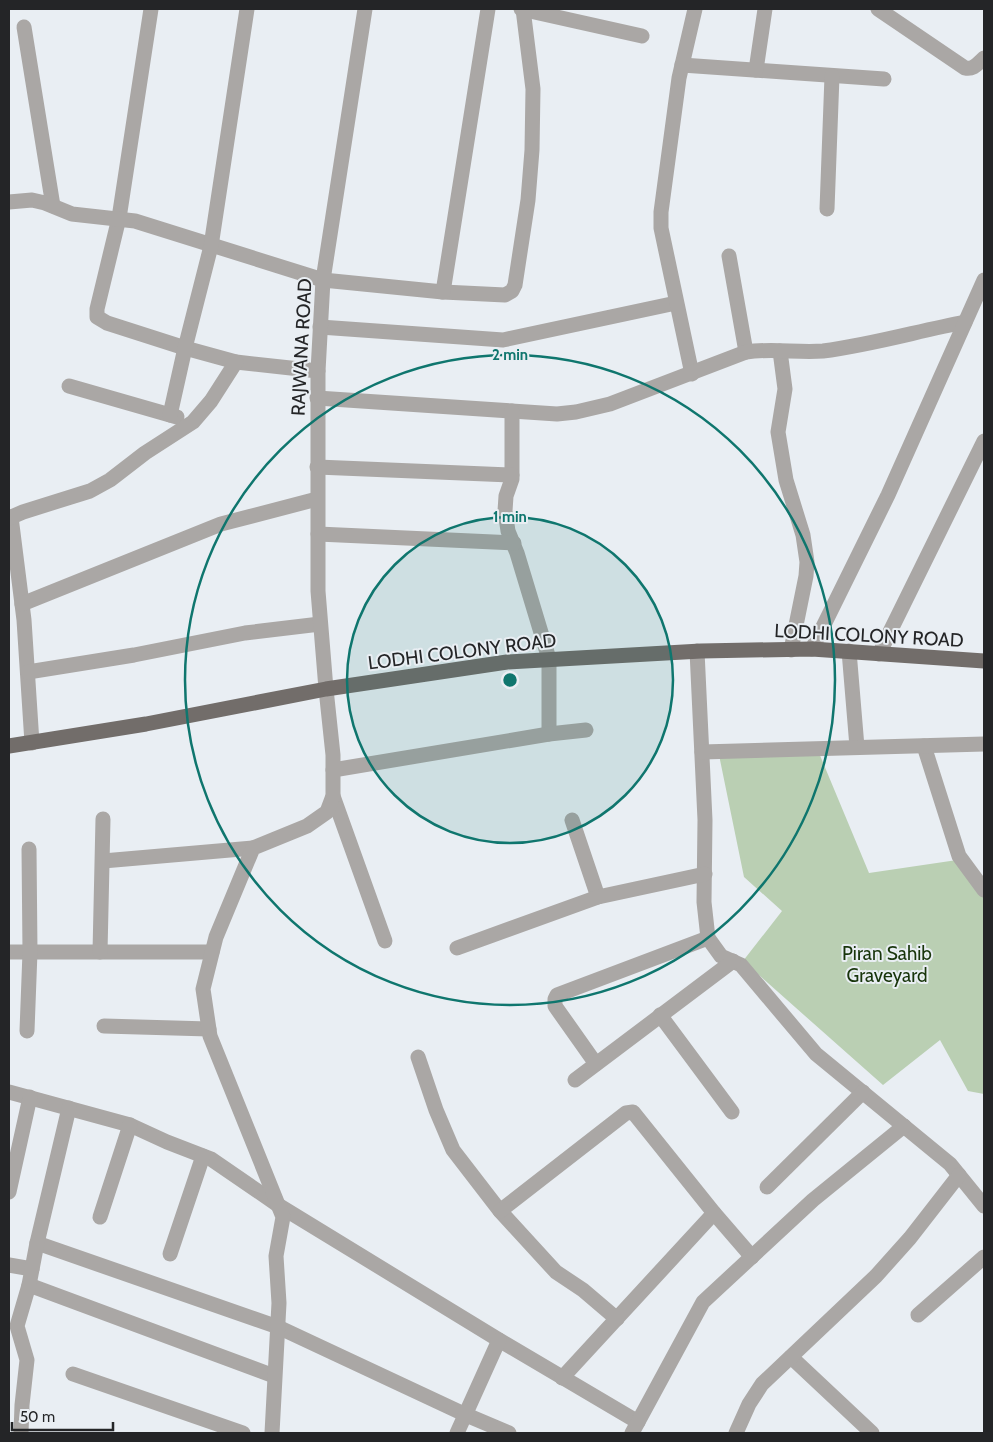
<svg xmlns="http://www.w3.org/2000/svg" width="993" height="1442" font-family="Cabin,sans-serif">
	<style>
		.green { fill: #bacfb3 }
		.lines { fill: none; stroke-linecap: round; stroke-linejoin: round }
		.minor { stroke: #aaa7a5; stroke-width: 15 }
		.major { stroke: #726d6a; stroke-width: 15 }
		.ring { fill: none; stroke: #0f766e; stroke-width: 2.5 }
		.labels { text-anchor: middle; stroke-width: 4; stroke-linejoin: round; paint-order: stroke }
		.street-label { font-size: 19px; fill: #242527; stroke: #e9eef3 }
		.park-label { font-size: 19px; fill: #18350b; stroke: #e9eef3 }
		.centre { fill: #0f766e; stroke: #e9eef3; stroke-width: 2.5 }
		.ring-label { font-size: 15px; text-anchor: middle; font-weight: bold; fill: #0f766e; stroke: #e9eef3; stroke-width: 4; stroke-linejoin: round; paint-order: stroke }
	</style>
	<rect width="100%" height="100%" fill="#e9eef3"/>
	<!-- green -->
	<path class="green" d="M819,753L869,873L957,860L984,893V1094L968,1091L940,1040L883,1085L743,961L782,911L744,877L719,755Z"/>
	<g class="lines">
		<!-- minor -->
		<g class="minor">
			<path d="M151,9L119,218L97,309V317L107,323L185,348L236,362L318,371"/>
			<path d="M521,9L642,36"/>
			<path d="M878,9L965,68C974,70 978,63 984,58"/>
			<path d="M24,27L53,206"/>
			<path d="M682,65L884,79"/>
			<path d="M756,70L765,9"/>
			<path d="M9,202L32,200L45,203L72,214L135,221L323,280L443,292L505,295L512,291L515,285L528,200L532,150L533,89L523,9"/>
			<path d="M827,209L832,76"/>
			<path d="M729,256L746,352"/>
			<path d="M443,292L488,9"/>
			<path d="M320,327L503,340L676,303"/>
			<path d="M780,351L785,389L778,432L786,480L803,535L807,562L806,576L791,650"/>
			<path d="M692,374L661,228V212L679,78L695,9"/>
			<path d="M69,386L177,417"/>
			<path d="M317,398L557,414L576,412L610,404L746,352C772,348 797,353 823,351C871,345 918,331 965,322"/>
			<path d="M512,411V479L506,496L505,511L508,531L517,553L549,659V734"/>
			<path d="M170,415L185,348L211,246L247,9"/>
			<path d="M317,467L512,475"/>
			<path d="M11,517L24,620L32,743"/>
			<path d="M9,518L23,512L90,491L110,480L145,453L193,422L211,401L236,362"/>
			<path d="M318,534L514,543"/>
			<path d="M22,604L221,524L317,499"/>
			<path d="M812,649L888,495L984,280"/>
			<path d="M697,651L705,820L704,902L708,938L721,956L741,965L816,1054L950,1164L984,1206"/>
			<path d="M849,651L857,747"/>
			<path d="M879,654L984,441"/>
			<path d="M28,672L134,655L245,633L320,624"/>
			<path d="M924,746L959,856L984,890"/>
			<path d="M702,752L984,744"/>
			<path d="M333,770L549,734L586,730"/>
			<path d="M333,796L385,941"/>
			<path d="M572,820L598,897"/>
			<path d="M103,861L253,848"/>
			<path d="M457,948L598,897L705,874"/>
			<path d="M9,952H212"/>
			<path d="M100,952L103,819"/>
			<path d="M660,1015L732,1112"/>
			<path d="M104,1026L209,1029"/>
			<path d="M27,1031L30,952L29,849"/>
			<path d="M418,1057L436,1110L453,1150L500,1211L556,1272L583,1290L617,1319"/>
			<path d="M596,1064L555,1006V999L557,995L708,938"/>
			<path d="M575,1080L733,961"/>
			<path d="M9,1092L130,1125L167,1142L211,1159L278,1205L499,1340L638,1422"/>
			<path d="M767,1187L863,1092"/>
			<path d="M9,1192L30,1097"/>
			<path d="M500,1211L626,1113L633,1112L714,1213L752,1257"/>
			<path d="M100,1217L130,1125"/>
			<path d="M37,1243L278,1327L464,1414L509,1433"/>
			<path d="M170,1254L203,1156"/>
			<path d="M9,1265L32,1269"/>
			<path d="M29,1285L274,1376"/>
			<path d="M918,1315L984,1257"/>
			<path d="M791,1357L872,1433"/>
			<path d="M73,1374L243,1433"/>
			<path d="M562,1378L714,1213"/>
			<path d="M21,1433L22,1405L27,1360L17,1326L29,1285L37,1243L69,1108"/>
			<path d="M272,1433L279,1303L276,1256L283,1217L210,1036L203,989L216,937L253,848L307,826L327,812L333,796V755L326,689L318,591V371L323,280L365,9"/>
			<path d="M457,1433L499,1340"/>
			<path d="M632,1433L703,1302L813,1200L904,1126"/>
			<path d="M736,1433L749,1404L762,1384L876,1276L910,1238L959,1175"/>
		</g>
		<!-- major -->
		<path class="major" d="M9,746L146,724L326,689L507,662L701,651L812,649L984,661"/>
	</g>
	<!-- distance rings -->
	<circle cx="510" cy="680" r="163" fill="#0f766e" fill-opacity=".12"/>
	<g class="ring">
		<circle cx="510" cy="680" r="163"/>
		<circle cx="510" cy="680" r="325"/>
	</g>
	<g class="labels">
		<!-- street labels -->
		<g class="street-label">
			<text transform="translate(301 347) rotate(-87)" y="7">RAJWANA ROAD</text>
			<text transform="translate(869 635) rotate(3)" y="7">LODHI COLONY ROAD</text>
			<text transform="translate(462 651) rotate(-7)" y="7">LODHI COLONY ROAD</text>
		</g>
		<!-- park labels -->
		<g class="park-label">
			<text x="887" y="960">Piran Sahib<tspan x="887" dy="22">Graveyard</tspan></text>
		</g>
	</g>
	<circle cx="510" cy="680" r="8" class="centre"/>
	<g class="ring-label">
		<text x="510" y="360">2 min</text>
		<text x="510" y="522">1 min</text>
	</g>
	<!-- border -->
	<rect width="993" height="1442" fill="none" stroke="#242527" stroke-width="20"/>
	<!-- scale -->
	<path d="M12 1422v8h101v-8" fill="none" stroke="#242527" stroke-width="2.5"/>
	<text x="20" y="1422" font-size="15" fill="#242527" stroke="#e9eef3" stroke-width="4" paint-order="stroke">50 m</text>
</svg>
